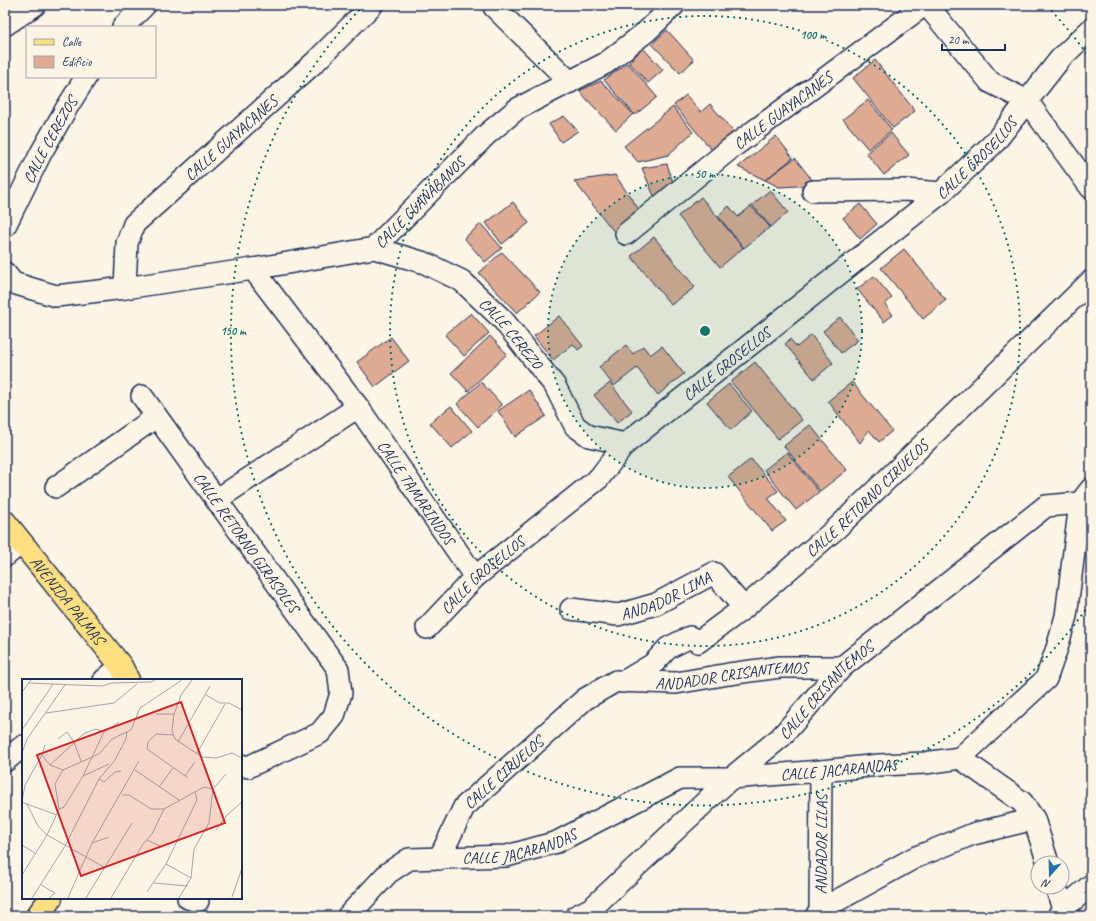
<svg xmlns="http://www.w3.org/2000/svg" width="1096" height="921" font-family="Caveat,sans-serif">
	<style>
		.building { fill: #dfab93; stroke: #1b2f5e }
		.lines { fill: none; stroke-linecap: round; stroke-linejoin: round }
		.minor-casing { stroke: #1b2f5e; stroke-width: 24 }
		.major-casing { stroke: #1b2f5e; stroke-width: 25 }
		.minor { stroke: #fcf5e5; stroke-width: 21 }
		.major { stroke: #fedf80; stroke-width: 22 }
		.ring { fill: none; stroke: #0f766e; stroke-width: 2; stroke-dasharray: 2 4 }
		.labels { text-anchor: middle; stroke-width: 3; stroke-linejoin: round; paint-order: stroke }
		.street-label { font-size: 16px; fill: #1b2f5e; stroke: #fcf5e5 }
		.inset-road { fill: none; stroke: #a2a6af; stroke-width: 1 }
		.view { fill: #d62828; fill-opacity: 0.15; stroke: #d62828; stroke-width: 2 }
		.inset-edge { fill: none; stroke: #1b2f5e; stroke-width: 2 }
		.centre { fill: #0f766e; stroke: #fcf5e5; stroke-width: 2 }
		.ring-label { font-size: 12px; text-anchor: middle; font-weight: bold; fill: #0f766e; stroke: #fcf5e5; stroke-width: 3; stroke-linejoin: round; paint-order: stroke }
	</style>
	<rect width="100%" height="100%" fill="#fcf5e5"/>
	<filter id="ink" filterUnits="userSpaceOnUse"><feTurbulence type="fractalNoise" baseFrequency=".025" numOctaves="2"/><feDisplacementMap in="SourceGraphic" scale="8" xChannelSelector="R" yChannelSelector="G"/><feConvolveMatrix kernelMatrix="1 2 1 2 8 2 1 2 1" color-interpolation-filters="sRGB"/></filter>
	<g filter="url(#ink)">
		<!-- building -->
		<g class="building">
			<path d="M667,30L694,60L680,73L652,44Z"/>
			<path d="M643,48L663,70L648,83L629,62Z"/>
			<path d="M875,60L915,111L893,128L853,78Z"/>
			<path d="M628,63L657,97L635,115L604,80Z"/>
			<path d="M601,81L633,114L616,130L579,91Z"/>
			<path d="M686,95L701,112L710,104L738,137L716,155L674,105Z"/>
			<path d="M868,100L892,130L868,149L843,119Z"/>
			<path d="M673,107L693,132L668,155L638,162L624,146Z"/>
			<path d="M564,116L578,131L561,142L549,124Z"/>
			<path d="M891,133L909,155L884,175L866,153Z"/>
			<path d="M776,136L793,158L765,180L738,167Z"/>
			<path d="M795,158L816,185L779,187L765,180Z"/>
			<path d="M667,164L675,189L657,203L642,168Z"/>
			<path d="M615,175L642,214L615,233L574,181Z"/>
			<path d="M770,190L788,212L771,227L752,205Z"/>
			<path d="M701,197L743,248L720,267L678,216Z"/>
			<path d="M513,202L529,223L502,244L486,223Z"/>
			<path d="M860,204L877,224L860,239L843,218Z"/>
			<path d="M729,206L738,217L751,206L770,227L744,248L718,216Z"/>
			<path d="M481,224L502,248L485,262L464,238Z"/>
			<path d="M654,237L695,287L671,305L631,256Z"/>
			<path d="M904,249L946,300L923,319L881,268Z"/>
			<path d="M502,252L540,292L517,313L479,273Z"/>
			<path d="M874,276L892,298L885,304L893,315L884,322L857,289Z"/>
			<path d="M471,313L489,333L464,356L445,335Z"/>
			<path d="M559,316L583,346L578,350L573,344L553,360L534,336Z"/>
			<path d="M840,317L858,340L841,353L823,331Z"/>
			<path d="M811,335L833,363L814,379L785,344L790,339L797,347Z"/>
			<path d="M490,336L507,354L468,391L451,373Z"/>
			<path d="M391,337L409,361L375,387L357,362Z"/>
			<path d="M626,345L633,354L643,346L650,355L662,346L684,374L658,395L637,368L614,386L599,367Z"/>
			<path d="M755,362L802,420L778,439L731,382Z"/>
			<path d="M481,382L502,405L478,427L457,404Z"/>
			<path d="M852,382L892,431L879,442L869,430L860,443L828,401Z"/>
			<path d="M610,383L632,411L617,423L594,395Z"/>
			<path d="M729,384L752,411L731,430L707,402Z"/>
			<path d="M529,390L546,416L515,437L498,411Z"/>
			<path d="M451,406L472,431L452,448L430,423Z"/>
			<path d="M810,425L847,470L820,491L784,446Z"/>
			<path d="M787,452L819,492L796,510L764,470Z"/>
			<path d="M751,459L778,491L768,498L786,521L772,531L728,477Z"/>
		</g>
		<g class="lines">
			<defs>
				<g id="minor">
					<path d="M927,5L990,82L1027,101L1091,188"/>
					<path d="M494,7L570,82"/>
					<path d="M5,25L35,5"/>
					<path d="M123,27L145,5"/>
					<path d="M813,191L906,190L941,193"/>
					<path id="s1" d="M5,226L41,153L66,109L86,77"/>
					<path id="s2" d="M626,234L730,149L924,5"/>
					<path id="s3" d="M374,248L425,263L462,281L503,320L555,386L575,426L589,436L625,444"/>
					<path id="s4" d="M253,269L358,407L475,577"/>
					<path id="s5" d="M5,273L13,283L56,296L125,288L253,269L374,248L486,135L517,109L606,63L647,31L674,5"/>
					<path id="s6" d="M125,288L127,243L134,224L315,62L372,5"/>
					<path id="s7" d="M142,396L338,669L341,693L334,716L320,733L248,767L241,765"/>
					<path d="M56,487L156,417"/>
					<path d="M216,500L358,407"/>
					<path d="M5,556L22,543"/>
					<path id="s8" d="M571,609L618,615L656,604L714,573L744,608"/>
					<path id="s9" d="M427,628L475,577L599,478L625,444L941,193L995,142L1060,59L1091,29"/>
					<path d="M104,680L121,666"/>
					<path id="s10" d="M623,682L653,664L668,648L690,637L698,642L744,608L838,527L1091,281"/>
					<path d="M960,758L1022,802L1034,819L1048,863"/>
					<path d="M5,761L23,746"/>
					<path id="s11" d="M439,859L464,807L585,699L616,681L676,683L729,674L780,667H842"/>
					<path d="M1056,887L1063,909"/>
					<path d="M188,898L198,901"/>
					<path d="M820,910L914,858L973,834L1034,819"/>
					<path id="s12" d="M348,916L388,873L409,859L507,856L557,842L680,778H731L821,771L879,765L925,763L960,758L1046,679L1057,648L1066,616L1080,503"/>
					<path id="s13" d="M576,916L592,908L731,778L781,737L842,667L1046,506L1080,503L1091,489"/>
					<path id="s14" d="M816,916L820,910L821,771"/>
					<path d="M1058,916L1063,909L1091,885"/>
				</g>
				<g id="major">
					<path id="s15" d="M5,522L121,666L128,680"/>
					<path d="M37,916L51,898"/>
				</g>
			</defs>
			<!-- minor casing -->
			<use href="#minor" class="minor-casing"/>
			<!-- major casing -->
			<use href="#major" class="major-casing"/>
			<!-- minor -->
			<use href="#minor" class="minor"/>
			<!-- major -->
			<use href="#major" class="major"/>
		</g>
	</g>
	<!-- distance rings -->
	<circle cx="705" cy="331" r="157" fill="#0f766e" fill-opacity=".12"/>
	<g class="ring">
		<circle cx="705" cy="331" r="157"/>
		<circle cx="705" cy="331" r="315"/>
		<path d="M1089 605A472 472 0 1 1 363 6M1047 6A472 472 0 0 1 1089 57"/>
	</g>
	<g class="labels">
		<!-- street labels -->
		<g class="street-label">
			<text dy="6" stroke="none"><textPath href="#s2" startOffset="200">CALLE GUAYACANES</textPath></text>
			<text dy="6" stroke="none"><textPath href="#s6" startOffset="195">CALLE GUAYACANES</textPath></text>
			<text dy="6" stroke="none"><textPath href="#s1" startOffset="97">CALLE CEREZOS</textPath></text>
			<text dy="6" stroke="none"><textPath href="#s9" startOffset="725">CALLE GROSELLOS</textPath></text>
			<text dy="6" stroke="none"><textPath href="#s5" startOffset="444">CALLE GUANÁBANOS</textPath></text>
			<text dy="6" stroke="none"><textPath href="#s3" startOffset="166">CALLE CEREZO</textPath></text>
			<text dy="6" stroke="none"><textPath href="#s9" startOffset="401">CALLE GROSELLOS</textPath></text>
			<text dy="6" stroke="none"><textPath href="#s4" startOffset="277">CALLE TAMARINDOS</textPath></text>
			<text dy="6" stroke="none"><textPath href="#s10" startOffset="313">CALLE RETORNO CIRUELOS</textPath></text>
			<text dy="6" stroke="none"><textPath href="#s7" startOffset="180">CALLE RETORNO GIRASOLES</textPath></text>
			<text dy="6" stroke="none"><textPath href="#s9" startOffset="77">CALLE GROSELLOS</textPath></text>
			<text dy="6" stroke="none"><textPath href="#s8" startOffset="99">ANDADOR LIMA</textPath></text>
			<text dy="6" stroke="none"><textPath href="#s15" startOffset="100">AVENIDA PALMAS</textPath></text>
			<text dy="6" stroke="none"><textPath href="#s11" startOffset="372">ANDADOR CRISANTEMOS</textPath></text>
			<text dy="6" stroke="none"><textPath href="#s13" startOffset="338">CALLE CRISANTEMOS</textPath></text>
			<text dy="6" stroke="none"><textPath href="#s12" startOffset="532">CALLE JACARANDAS</textPath></text>
			<text dy="6" stroke="none"><textPath href="#s11" startOffset="110">CALLE CIRUELOS</textPath></text>
			<text dy="6" stroke="none"><textPath href="#s12" startOffset="196">CALLE JACARANDAS</textPath></text>
			<text dy="6" stroke="none"><textPath href="#s14" startOffset="73">ANDADOR LILAS</textPath></text>
		</g>
	</g>
	<!-- overview -->
	<g transform="translate(22 679)">
		<rect width="220" height="220" fill="#fcf5e5"/>
		<path class="inset-road" d="M170,1L159,16L152,35L150,52L153,60L180,78L194,79L210,74L220,79M6,4L80,7L90,4L129,3L133,1M0,13L9,1M184,16L198,24H207L220,31M24,34L92,24L115,5M134,35H152M0,51L31,5M151,56L134,55L126,63L125,70L166,99M36,60L45,53L52,63L59,82M52,63L63,54L74,50L82,53M156,63L188,7M0,74L5,60L43,6M175,74L203,25M20,76L28,86L41,91M28,86L52,64M113,91L157,121M61,97L87,85M163,97L173,83M77,100L82,103L93,93L99,92M137,108L151,89M100,116H107L129,130H142M0,123L5,125L16,147L25,156L82,188M0,123L3,106L20,76L23,66M5,125L35,136M37,130L33,105L41,91L77,75L90,60L109,51L118,29L160,1M194,151L205,136L220,123M125,161L138,167M70,164L87,158M0,166L13,174M144,185L169,199M0,196L25,156L37,130L42,128L61,97L82,53L97,43M132,204L166,207M19,206L33,214L27,219M125,213L144,185L175,121L173,112M210,218L220,189M10,219L43,167L77,100L93,81L104,60L105,53M46,219L70,164L117,82M64,219L110,144M89,219L121,165L130,155L142,130L182,108L191,110L204,95M157,219L169,199L172,170L187,144L191,110"/>
		<path class="view" d="M159,23L203,144L59,197L15,76Z"/>
		<rect width="220" height="220" class="inset-edge"/>
	</g>
	<circle cx="705" cy="331" r="6" class="centre"/>
	<g class="ring-label">
		<text x="813" y="39">100 m</text>
		<text x="705" y="178">50 m</text>
		<text x="233" y="335">150 m</text>
	</g>
	<!-- margin -->
	<rect width="1096" height="921" fill="none" stroke="#fcf5e5" stroke-width="20"/>
	<rect x="10" y="10" width="1076" height="901" fill="none" stroke="#1b2f5e" stroke-width="1.5" filter="url(#ink)"/>
	<!-- legend -->
	<rect x="26" y="26" width="130" height="52" fill="#fcf5e5" stroke="#a2a6af"/>
	<rect x="34" y="39" width="20" height="6" fill="#fedf80" stroke="#a2a6af"/>
	<text x="62" y="46" font-size="12" fill="#1b2f5e">Calle</text>
	<rect x="34" y="56" width="20" height="12" fill="#dfab93" stroke="#a2a6af"/>
	<text x="62" y="66" font-size="12" fill="#1b2f5e">Edificio</text>
	<!-- north arrow -->
	<g transform="translate(1050 875) rotate(200)"><circle r="19" fill="#fcf5e5" stroke="#a2a6af"/>
	<path d="M0-3L7 15L0 10L-7 15Z" fill="#1f6fb2"/>
	<text y="-6" font-size="11" font-weight="bold" text-anchor="middle" fill="#1b2f5e">N</text>
	</g>
	<!-- scale -->
	<path d="M942 44v6h63v-6" fill="none" stroke="#1b2f5e" stroke-width="2"/>
	<text x="948" y="44" font-size="12" fill="#1b2f5e" stroke="#fcf5e5" stroke-width="3" paint-order="stroke">20 m</text>
</svg>
